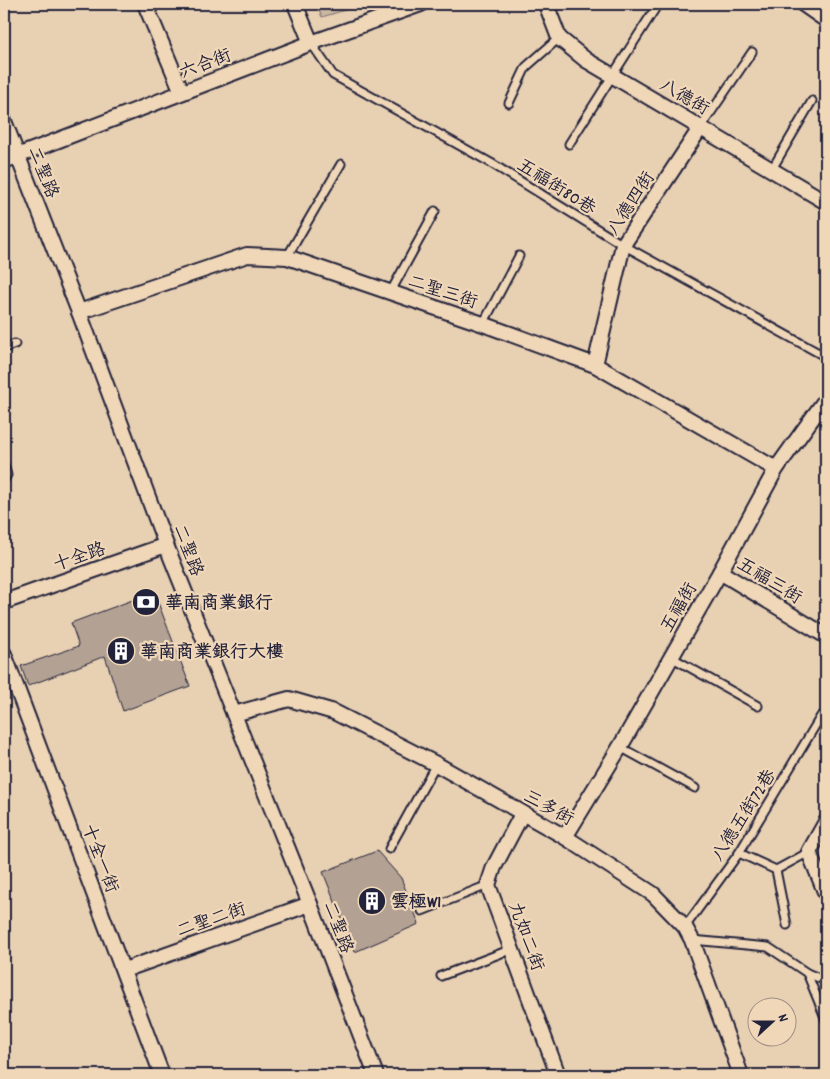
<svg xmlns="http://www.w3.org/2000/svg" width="830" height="1079" font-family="Dekko,'LXGW WenKai TC',sans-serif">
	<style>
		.green { fill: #cab6a1; stroke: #766c6e }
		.building { fill: #b3a293; stroke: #22223b }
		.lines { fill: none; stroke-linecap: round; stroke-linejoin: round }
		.lane-casing { stroke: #22223b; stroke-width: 11 }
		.street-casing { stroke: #22223b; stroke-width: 18 }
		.lane { stroke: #f0d7b8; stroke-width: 7 }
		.street { stroke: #f0d7b8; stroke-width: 14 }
		.labels { text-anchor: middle; stroke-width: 4.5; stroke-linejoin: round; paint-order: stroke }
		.street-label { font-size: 18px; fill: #22223b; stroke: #f0d7b8 }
		.poi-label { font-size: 18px; font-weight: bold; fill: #22223b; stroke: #f0d7b8; text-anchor: start }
	</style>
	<rect width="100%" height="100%" fill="#e8d0b3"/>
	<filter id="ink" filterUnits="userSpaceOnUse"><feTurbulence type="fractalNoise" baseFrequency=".02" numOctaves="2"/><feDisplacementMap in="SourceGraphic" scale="10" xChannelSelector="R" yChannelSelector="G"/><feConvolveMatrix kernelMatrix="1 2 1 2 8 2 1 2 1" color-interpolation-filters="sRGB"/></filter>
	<g filter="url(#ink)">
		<!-- green -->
		<path class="green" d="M316,4H365L322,17Z"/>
		<!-- building -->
		<g class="building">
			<path d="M154,592L190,686L123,711L105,656L28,686L21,666L79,646L71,623Z"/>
			<path d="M377,851L401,878L419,924L355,952L323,872Z"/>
		</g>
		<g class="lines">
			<defs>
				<g id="lane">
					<path d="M311,43L333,75L491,163L623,245L826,357"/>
					<path d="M509,103L526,67L559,38"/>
					<path d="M701,127L752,52"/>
					<path d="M569,144L658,4"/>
					<path d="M772,169L812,101"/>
					<path d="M287,257L341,164"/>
					<path d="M390,293L435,211"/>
					<path d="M483,324L519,256"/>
					<path d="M4,348L15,344"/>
					<path d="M4,465L7,475L4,480"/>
					<path d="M671,657L758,706"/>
					<path d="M620,747L695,788"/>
					<path d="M389,849L436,764"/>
					<path d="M739,853L776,870L809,852"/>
					<path d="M776,870L787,925"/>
					<path d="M422,911L488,885"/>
					<path d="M685,927L739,853L821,716"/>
					<path d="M692,940L768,947L807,973L826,981"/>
					<path d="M807,973L826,1020"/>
					<path d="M441,976L512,949"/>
				</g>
				<g id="street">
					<path d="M145,4L182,92"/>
					<path d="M295,4L311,43"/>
					<path d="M546,4L559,38L586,60L826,202"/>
					<path d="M803,4L826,20"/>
					<path d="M4,121L79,312L166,545L310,904L376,1075"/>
					<path d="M4,161L311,43L421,4"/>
					<path d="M79,312L247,255L287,257L483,324L595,365L776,469"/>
					<path d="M595,365L623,245L701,127"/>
					<path d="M720,572L826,636"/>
					<path d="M4,602L166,545"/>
					<path d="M4,654L162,1075"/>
					<path d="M234,714L289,699L334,712L436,764L565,837L653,894L685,927L692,940L741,1075"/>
					<path d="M522,814L494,867L488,885L558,1075"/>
					<path d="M826,822L809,852L826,894"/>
					<path d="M565,837L620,747L720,572L776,469L826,399"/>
					<path d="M124,970L310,904"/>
				</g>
			</defs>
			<!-- lane casing -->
			<use href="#lane" class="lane-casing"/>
			<!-- street casing -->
			<use href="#street" class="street-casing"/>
			<!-- lane -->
			<use href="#lane" class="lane"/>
			<!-- street -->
			<use href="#street" class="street"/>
		</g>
	</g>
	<!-- icons -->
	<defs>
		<symbol id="bank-disc" viewBox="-11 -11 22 22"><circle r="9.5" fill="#22223b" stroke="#f0d7b8"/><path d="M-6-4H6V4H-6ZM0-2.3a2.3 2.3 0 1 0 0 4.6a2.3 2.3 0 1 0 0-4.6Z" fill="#fff"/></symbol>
		<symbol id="building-disc" viewBox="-11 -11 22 22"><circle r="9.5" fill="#22223b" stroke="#f0d7b8"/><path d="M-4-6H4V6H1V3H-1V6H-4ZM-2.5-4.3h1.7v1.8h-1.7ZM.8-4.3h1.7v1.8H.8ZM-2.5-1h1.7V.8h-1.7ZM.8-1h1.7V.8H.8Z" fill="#fff"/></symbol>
	</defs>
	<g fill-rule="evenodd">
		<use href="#bank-disc" x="130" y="586" width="32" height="32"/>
		<use href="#building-disc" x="105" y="635" width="32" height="32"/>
		<use href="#building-disc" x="356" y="885" width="32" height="32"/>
	</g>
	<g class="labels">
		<!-- street labels -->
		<g class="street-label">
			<text transform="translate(205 63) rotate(-21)" y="6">六合街</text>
			<text transform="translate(685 96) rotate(30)" y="6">八德街</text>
			<text transform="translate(44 172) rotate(68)" y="6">二聖路</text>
			<text transform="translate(557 186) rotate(32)" y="6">五福街80巷</text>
			<text transform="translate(630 203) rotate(-57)" y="6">八德四街</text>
			<text transform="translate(443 291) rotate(18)" y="6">二聖三街</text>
			<text transform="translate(189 550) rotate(69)" y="6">二聖路</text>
			<text transform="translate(79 556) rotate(-19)" y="6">十全路</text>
			<text transform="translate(770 580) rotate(31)" y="6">五福三街</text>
			<text transform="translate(678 607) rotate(-60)" y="6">五福街</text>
			<text transform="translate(549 807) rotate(29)" y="6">三多街</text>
			<text transform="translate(743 815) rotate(-58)" y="6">八德五街72巷</text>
			<text transform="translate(101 858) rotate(69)" y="6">十全一街</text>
			<text transform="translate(211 919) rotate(-19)" y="6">二聖二街</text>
			<text transform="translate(339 927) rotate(69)" y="6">二聖路</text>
			<text transform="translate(527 936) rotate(70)" y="6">九如二街</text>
		</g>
		<!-- poi labels -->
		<g class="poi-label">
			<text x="165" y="608">華南商業銀行</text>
			<text x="140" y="657">華南商業銀行大樓</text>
			<text x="391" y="907">雲極W1</text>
		</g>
	</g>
	<!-- margin -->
	<rect width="830" height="1079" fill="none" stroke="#f0d7b8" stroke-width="20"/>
	<rect x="10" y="10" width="810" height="1059" fill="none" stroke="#22223b" stroke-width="2" filter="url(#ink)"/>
	<!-- north arrow -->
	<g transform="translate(772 1022) rotate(69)"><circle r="24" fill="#f0d7b8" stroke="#9e8f86"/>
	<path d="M0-4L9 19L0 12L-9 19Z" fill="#22223b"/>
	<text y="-8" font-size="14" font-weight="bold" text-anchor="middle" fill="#22223b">N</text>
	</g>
</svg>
